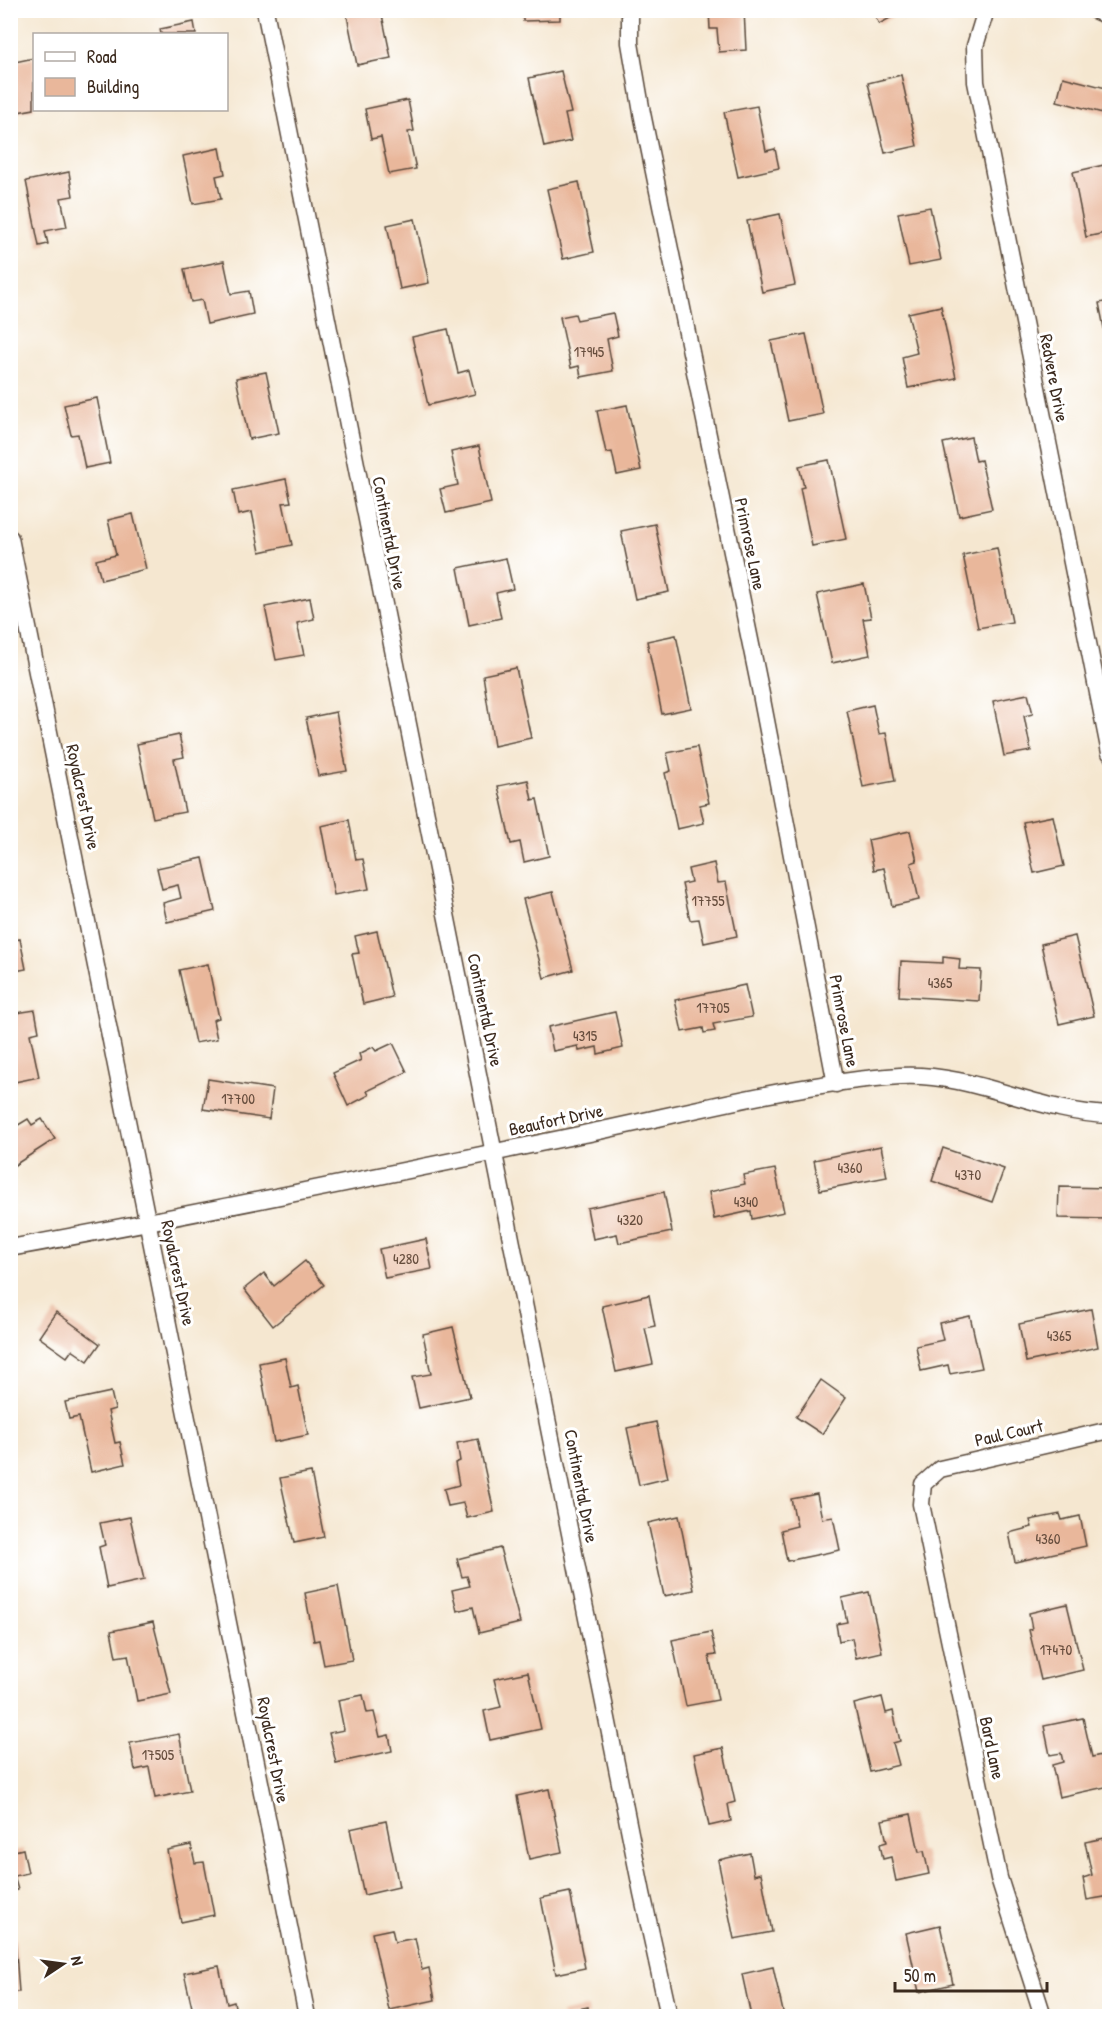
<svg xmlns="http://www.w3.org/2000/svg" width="1120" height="2027" font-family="'Patrick Hand',sans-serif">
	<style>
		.building { fill: #e9b79b }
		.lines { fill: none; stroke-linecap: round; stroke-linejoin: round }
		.street-casing { stroke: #574639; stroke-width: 19 }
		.street { stroke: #fff; stroke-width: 16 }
		.labels { text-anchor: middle; stroke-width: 6; stroke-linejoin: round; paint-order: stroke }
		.number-label { font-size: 15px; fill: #664d3d }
		.street-label { font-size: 18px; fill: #3b2a1e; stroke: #fff }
	</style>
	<rect width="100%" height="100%" fill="#fff"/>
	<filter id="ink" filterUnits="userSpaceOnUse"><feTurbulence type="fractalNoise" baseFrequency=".0167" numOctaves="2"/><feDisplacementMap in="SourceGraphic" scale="12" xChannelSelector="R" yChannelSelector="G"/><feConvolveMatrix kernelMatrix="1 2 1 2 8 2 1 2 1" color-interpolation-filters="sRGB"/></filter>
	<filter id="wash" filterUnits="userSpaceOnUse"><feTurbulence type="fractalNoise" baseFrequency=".008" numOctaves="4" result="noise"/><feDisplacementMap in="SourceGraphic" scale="24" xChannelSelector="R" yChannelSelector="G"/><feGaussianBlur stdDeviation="1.35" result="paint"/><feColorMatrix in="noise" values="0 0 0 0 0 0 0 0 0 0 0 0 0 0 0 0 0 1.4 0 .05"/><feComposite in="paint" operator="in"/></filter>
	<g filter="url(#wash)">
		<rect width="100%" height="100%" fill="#f5e7d0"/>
		<g id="blocks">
			<!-- building -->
			<g class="building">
				<path d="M348,10H381L391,58L357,65L347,16L349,15Z"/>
				<path d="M523,10H560V20L523,21Z"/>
				<path d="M709,10H744L746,50L719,52L717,29H710Z"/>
				<path d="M872,10H905L879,24Z"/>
				<path d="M194,22L196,34H161L160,29Z"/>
				<path d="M34,58V109L12,113L10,63Z"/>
				<path d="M561,71L571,113L565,114L571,141L544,147L529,78Z"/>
				<path d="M901,75L917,146L885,153L868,83Z"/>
				<path d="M1063,77L1110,89V115L1057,101Z"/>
				<path d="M408,100L414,131L408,132L416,169L389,174L381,137L371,139L365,109Z"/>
				<path d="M757,106L766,151L775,149L779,168L738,177L724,112Z"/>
				<path d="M220,148L225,174L216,176L221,199L193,204L183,156Z"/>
				<path d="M1104,165L1110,190V232L1086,237L1073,172Z"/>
				<path d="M69,172L73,196L61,198L67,227L45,231L48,244L39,246L26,181Z"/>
				<path d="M579,182L594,252L563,259L547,189Z"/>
				<path d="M930,207L941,260L909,266L898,213Z"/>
				<path d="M780,214L795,285L762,292L747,221Z"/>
				<path d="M415,219L429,283L400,289L387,225Z"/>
				<path d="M224,261L231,294L249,291L253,314L207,324L202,300L191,302L184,269Z"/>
				<path d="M1110,301V337L1106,338L1099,303Z"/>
				<path d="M941,306L956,378L908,388L902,357L917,353L908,313Z"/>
				<path d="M613,313L618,336L607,339L613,371L581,377L579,366L571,368L560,317L575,314L577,320Z"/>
				<path d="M448,329L458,373L469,370L475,394L428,405L412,337Z"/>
				<path d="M806,334L823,414L788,421L771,341Z"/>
				<path d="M266,372L279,433L249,439L236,378Z"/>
				<path d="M97,398L110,463L85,468L78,434L71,435L64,405Z"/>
				<path d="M627,405L641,470L617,475L612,452L606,453L597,411Z"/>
				<path d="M971,437L976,461L981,460L992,509L959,516L943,443Z"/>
				<path d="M479,446L491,503L446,513L440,489L458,485L451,452Z"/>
				<path d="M829,460L846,539L812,546L800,488L804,487L799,466Z"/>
				<path d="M286,479L291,502L283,503L292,545L260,552L252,512L238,515L233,490Z"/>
				<path d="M133,514L146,569L101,580L96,560L116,555L108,520Z"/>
				<path d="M655,524L669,592L635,599L621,531Z"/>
				<path d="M997,548L1012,622L978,628L963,555Z"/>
				<path d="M506,558L513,589L496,593L501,618L469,625L458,568Z"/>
				<path d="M864,584L871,618L863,619L870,655L832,663L817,594Z"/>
				<path d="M310,598L314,619L297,623L304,655L276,660L265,607Z"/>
				<path d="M676,635L691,708L662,714L647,641Z"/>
				<path d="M516,668L531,738L494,746L483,675Z"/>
				<path d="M1028,694L1033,714L1024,716L1031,751L1004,756L993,701Z"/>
				<path d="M873,705L879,734L886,733L895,781L863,787L847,711Z"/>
				<path d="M336,712L347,771L318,776L306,718Z"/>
				<path d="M179,735L184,757L174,759L185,812L153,818L137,744Z"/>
				<path d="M697,747L709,803L700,805L704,823L677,829L665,773L671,771L667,753Z"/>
				<path d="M528,780L532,800L537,799L549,856L524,862L520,842L511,844L498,786Z"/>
				<path d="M1053,816L1064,866L1034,873L1023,822Z"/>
				<path d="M349,820L356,860L363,859L369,889L334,895L321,826Z"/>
				<path d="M910,831L917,861L911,863L919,900L892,906L884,868L874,870L868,840Z"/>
				<path d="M203,858L215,911L167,922L163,903L181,898L178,885L162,889L157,868Z"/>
				<path d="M714,863L718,883L726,882L737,936L704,943L699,919L690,920L682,884L691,882L688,869Z"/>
				<path d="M553,892L573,970L544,978L523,899Z"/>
				<path d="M377,931L392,997L363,1004L352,954L359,953L355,936Z"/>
				<path d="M1075,936L1094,1016L1059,1024L1041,944Z"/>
				<path d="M20,939L26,969L10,972V941Z"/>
				<path d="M943,957L960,959L959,969L981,970L979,1001L899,996L901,961L943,963Z"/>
				<path d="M208,964L219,1018L213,1020L217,1039L195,1043L179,970Z"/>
				<path d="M745,985L752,1017L713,1024L715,1031L704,1033L703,1028L682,1032L675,1000Z"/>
				<path d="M35,1010L39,1032L30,1034L39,1077L10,1083V1014Z"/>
				<path d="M615,1012L623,1048L598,1054L597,1047L579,1051L578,1046L553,1051L548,1027Z"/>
				<path d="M393,1043L407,1072L367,1091L369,1095L348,1106L333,1073L361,1060L359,1054L373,1047L376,1051Z"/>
				<path d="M208,1079L273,1089L269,1119L203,1109Z"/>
				<path d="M28,1119L32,1125L42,1119L55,1139L10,1168V1130Z"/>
				<path d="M881,1146L887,1177L820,1190L814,1160Z"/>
				<path d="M943,1148L1004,1169L992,1202L932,1181Z"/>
				<path d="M775,1169L784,1212L752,1219L751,1211L714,1219L709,1192L745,1184L743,1175Z"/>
				<path d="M1059,1187L1110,1188V1219L1058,1218Z"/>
				<path d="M664,1192L672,1232L619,1243L617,1234L593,1239L587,1208Z"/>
				<path d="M426,1239L432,1269L385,1278L379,1249Z"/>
				<path d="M305,1261L324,1285L273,1326L244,1289L264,1273L274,1286Z"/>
				<path d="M649,1295L655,1326L645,1328L653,1364L616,1372L602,1306Z"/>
				<path d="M1091,1309L1098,1347L1026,1362L1019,1324Z"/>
				<path d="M56,1312L100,1344L88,1361L72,1350L67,1357L39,1337Z"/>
				<path d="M970,1316L982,1368L950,1374L948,1365L921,1371L916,1346L943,1340L939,1323Z"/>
				<path d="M453,1327L470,1397L419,1408L412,1377L431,1374L423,1334Z"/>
				<path d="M285,1358L291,1388L298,1386L308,1435L274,1442L259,1363Z"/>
				<path d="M821,1380L846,1398L822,1434L796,1417Z"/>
				<path d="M111,1392L115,1409L108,1411L115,1443L120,1442L125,1464L91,1472L79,1417L69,1419L65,1402Z"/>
				<path d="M656,1422L668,1478L639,1485L627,1428Z"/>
				<path d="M478,1439L494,1512L467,1518L463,1503L448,1506L444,1489L459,1485L455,1463L460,1461L457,1443Z"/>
				<path d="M311,1472L324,1537L294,1543L280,1478Z"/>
				<path d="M817,1494L822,1519L833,1517L840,1550L787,1561L781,1530L797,1526L791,1499Z"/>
				<path d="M1060,1514L1062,1520L1080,1516L1086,1546L1015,1562L1009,1533L1032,1527L1030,1520Z"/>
				<path d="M679,1516L694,1590L664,1596L648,1523Z"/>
				<path d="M130,1517L144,1580L107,1588L99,1547L105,1545L100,1523Z"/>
				<path d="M500,1548L520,1623L479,1633L473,1607L457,1611L452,1590L470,1586L467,1576L462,1577L457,1559Z"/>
				<path d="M338,1586L352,1660L324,1665L319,1640L314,1641L305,1593Z"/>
				<path d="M869,1592L882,1652L856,1658L852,1638L839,1641L836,1624L847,1622L842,1598Z"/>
				<path d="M1067,1604L1083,1670L1041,1680L1029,1630L1032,1629L1029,1613Z"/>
				<path d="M153,1622L171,1694L137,1701L128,1655L116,1657L111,1631Z"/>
				<path d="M711,1632L716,1655L709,1656L718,1700L686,1706L672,1640Z"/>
				<path d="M528,1672L541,1729L490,1740L484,1711L501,1707L494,1679Z"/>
				<path d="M363,1695L367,1713L374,1712L380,1737L389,1735L392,1751L336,1763L329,1733L344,1730L338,1700Z"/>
				<path d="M882,1697L886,1713L893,1711L900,1741L893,1743L899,1765L870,1772L854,1704Z"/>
				<path d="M1083,1718L1092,1757L1106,1754L1110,1786L1059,1797L1052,1765L1063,1762L1061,1753L1050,1755L1044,1726Z"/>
				<path d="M179,1734L190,1791L155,1798L149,1767L135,1770L130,1743Z"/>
				<path d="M723,1748L735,1802L728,1804L731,1821L709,1826L694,1754Z"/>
				<path d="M549,1789L562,1852L529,1859L517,1796Z"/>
				<path d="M911,1814L919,1852L924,1851L929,1874L896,1881L891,1857L883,1859L880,1844L887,1842L882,1820Z"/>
				<path d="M386,1821L399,1887L364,1895L350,1829Z"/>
				<path d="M1110,1837V1896L1087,1900L1083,1878L1092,1875L1085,1842Z"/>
				<path d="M191,1845L195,1863L204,1862L214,1915L181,1922L167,1850Z"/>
				<path d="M23,1849L28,1873L14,1876L18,1890L10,1892V1852Z"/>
				<path d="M750,1853L754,1875L761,1873L772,1932L734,1939L718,1860Z"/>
				<path d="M570,1892L585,1968L556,1974L541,1898Z"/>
				<path d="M940,1925L953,1984L919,1992L906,1933Z"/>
				<path d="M392,1929L395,1942L415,1938L422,1970L429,1968L435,2000L389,2010L372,1933Z"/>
				<path d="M10,1939H15L19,1992H10Z"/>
				<path d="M219,1966L227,2004L234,2002L237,2016H194L184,1973Z"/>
				<path d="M773,1967L784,2016H751L742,1974Z"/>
				<path d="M588,2007L589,2016H562L561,2013Z"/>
			</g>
		</g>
	</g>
	<g filter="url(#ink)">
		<use href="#blocks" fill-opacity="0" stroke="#574639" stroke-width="1.5"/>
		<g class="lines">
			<defs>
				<g id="street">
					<path d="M265,10L642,1893L669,2016"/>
					<path d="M630,10V43L642,113L759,684L836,1084"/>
					<path d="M986,10L975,46L976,82L1110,753"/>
					<path d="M1094,10L1110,17"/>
					<path d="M10,538L307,2016"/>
					<path d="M10,1248C201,1213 390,1174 579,1135C683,1114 795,1083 900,1076C973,1072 1038,1113 1110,1115"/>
					<path d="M1043,2016L999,1878L921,1504L923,1484L940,1469L1110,1430"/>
				</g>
			</defs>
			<!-- street casing -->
			<use href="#street" class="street-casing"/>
			<!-- street -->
			<use href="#street" class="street"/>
		</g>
	</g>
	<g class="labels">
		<!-- number labels -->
		<g class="number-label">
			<text x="589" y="357">17945</text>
			<text x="708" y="906">17755</text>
			<text x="940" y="988">4365</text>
			<text x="713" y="1013">17705</text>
			<text x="585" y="1041">4315</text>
			<text x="238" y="1104">17700</text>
			<text x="850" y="1173">4360</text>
			<text x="968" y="1180">4370</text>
			<text x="746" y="1207">4340</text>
			<text x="630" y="1225">4320</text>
			<text x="406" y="1264">4280</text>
			<text x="1059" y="1341">4365</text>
			<text x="1048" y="1544">4360</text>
			<text x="1056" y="1655">17470</text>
			<text x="158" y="1760">17505</text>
		</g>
		<!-- street labels -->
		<g class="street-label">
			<text transform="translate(1054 378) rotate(79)" y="6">Redvere Drive</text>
			<text transform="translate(389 533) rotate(79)" y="6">Continental Drive</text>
			<text transform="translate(750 544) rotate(78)" y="6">Primrose Lane</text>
			<text transform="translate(83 797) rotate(78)" y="6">Royalcrest Drive</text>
			<text transform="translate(485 1010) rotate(78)" y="6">Continental Drive</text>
			<text transform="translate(844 1021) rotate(79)" y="6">Primrose Lane</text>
			<text transform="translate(556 1120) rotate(-12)" y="6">Beaufort Drive</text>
			<text transform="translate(178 1273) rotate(78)" y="6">Royalcrest Drive</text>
			<text transform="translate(1009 1433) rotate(-13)" y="6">Paul Court</text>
			<text transform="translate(581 1486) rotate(79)" y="6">Continental Drive</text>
			<text transform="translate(992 1748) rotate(78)" y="6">Bard Lane</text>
			<text transform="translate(273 1750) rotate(79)" y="6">Royalcrest Drive</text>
		</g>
	</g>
	<!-- margin -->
	<rect width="1120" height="2027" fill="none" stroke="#fff" stroke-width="36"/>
	<!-- legend -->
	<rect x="33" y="33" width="195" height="78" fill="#ffffff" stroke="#b1aaa5" stroke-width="1.5"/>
	<rect x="45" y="52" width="30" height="9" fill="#ffffff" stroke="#b1aaa5" stroke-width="1.5"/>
	<text x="87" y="63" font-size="18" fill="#3b2a1e">Road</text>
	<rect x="45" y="78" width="30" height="18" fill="#e9b79b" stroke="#b1aaa5" stroke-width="1.5"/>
	<text x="87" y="93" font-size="18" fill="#3b2a1e">Building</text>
	<!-- north arrow -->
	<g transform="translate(63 1964) rotate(77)" stroke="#ffffff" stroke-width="4.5" paint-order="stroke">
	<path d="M0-4.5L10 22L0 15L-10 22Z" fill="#3b2a1e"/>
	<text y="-9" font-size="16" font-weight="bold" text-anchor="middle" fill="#3b2a1e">N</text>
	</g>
	<!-- scale -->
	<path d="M895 1982v9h152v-9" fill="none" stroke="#3b2a1e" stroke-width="3"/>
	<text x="904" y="1982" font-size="18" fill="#3b2a1e" stroke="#ffffff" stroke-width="4.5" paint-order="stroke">50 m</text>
</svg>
